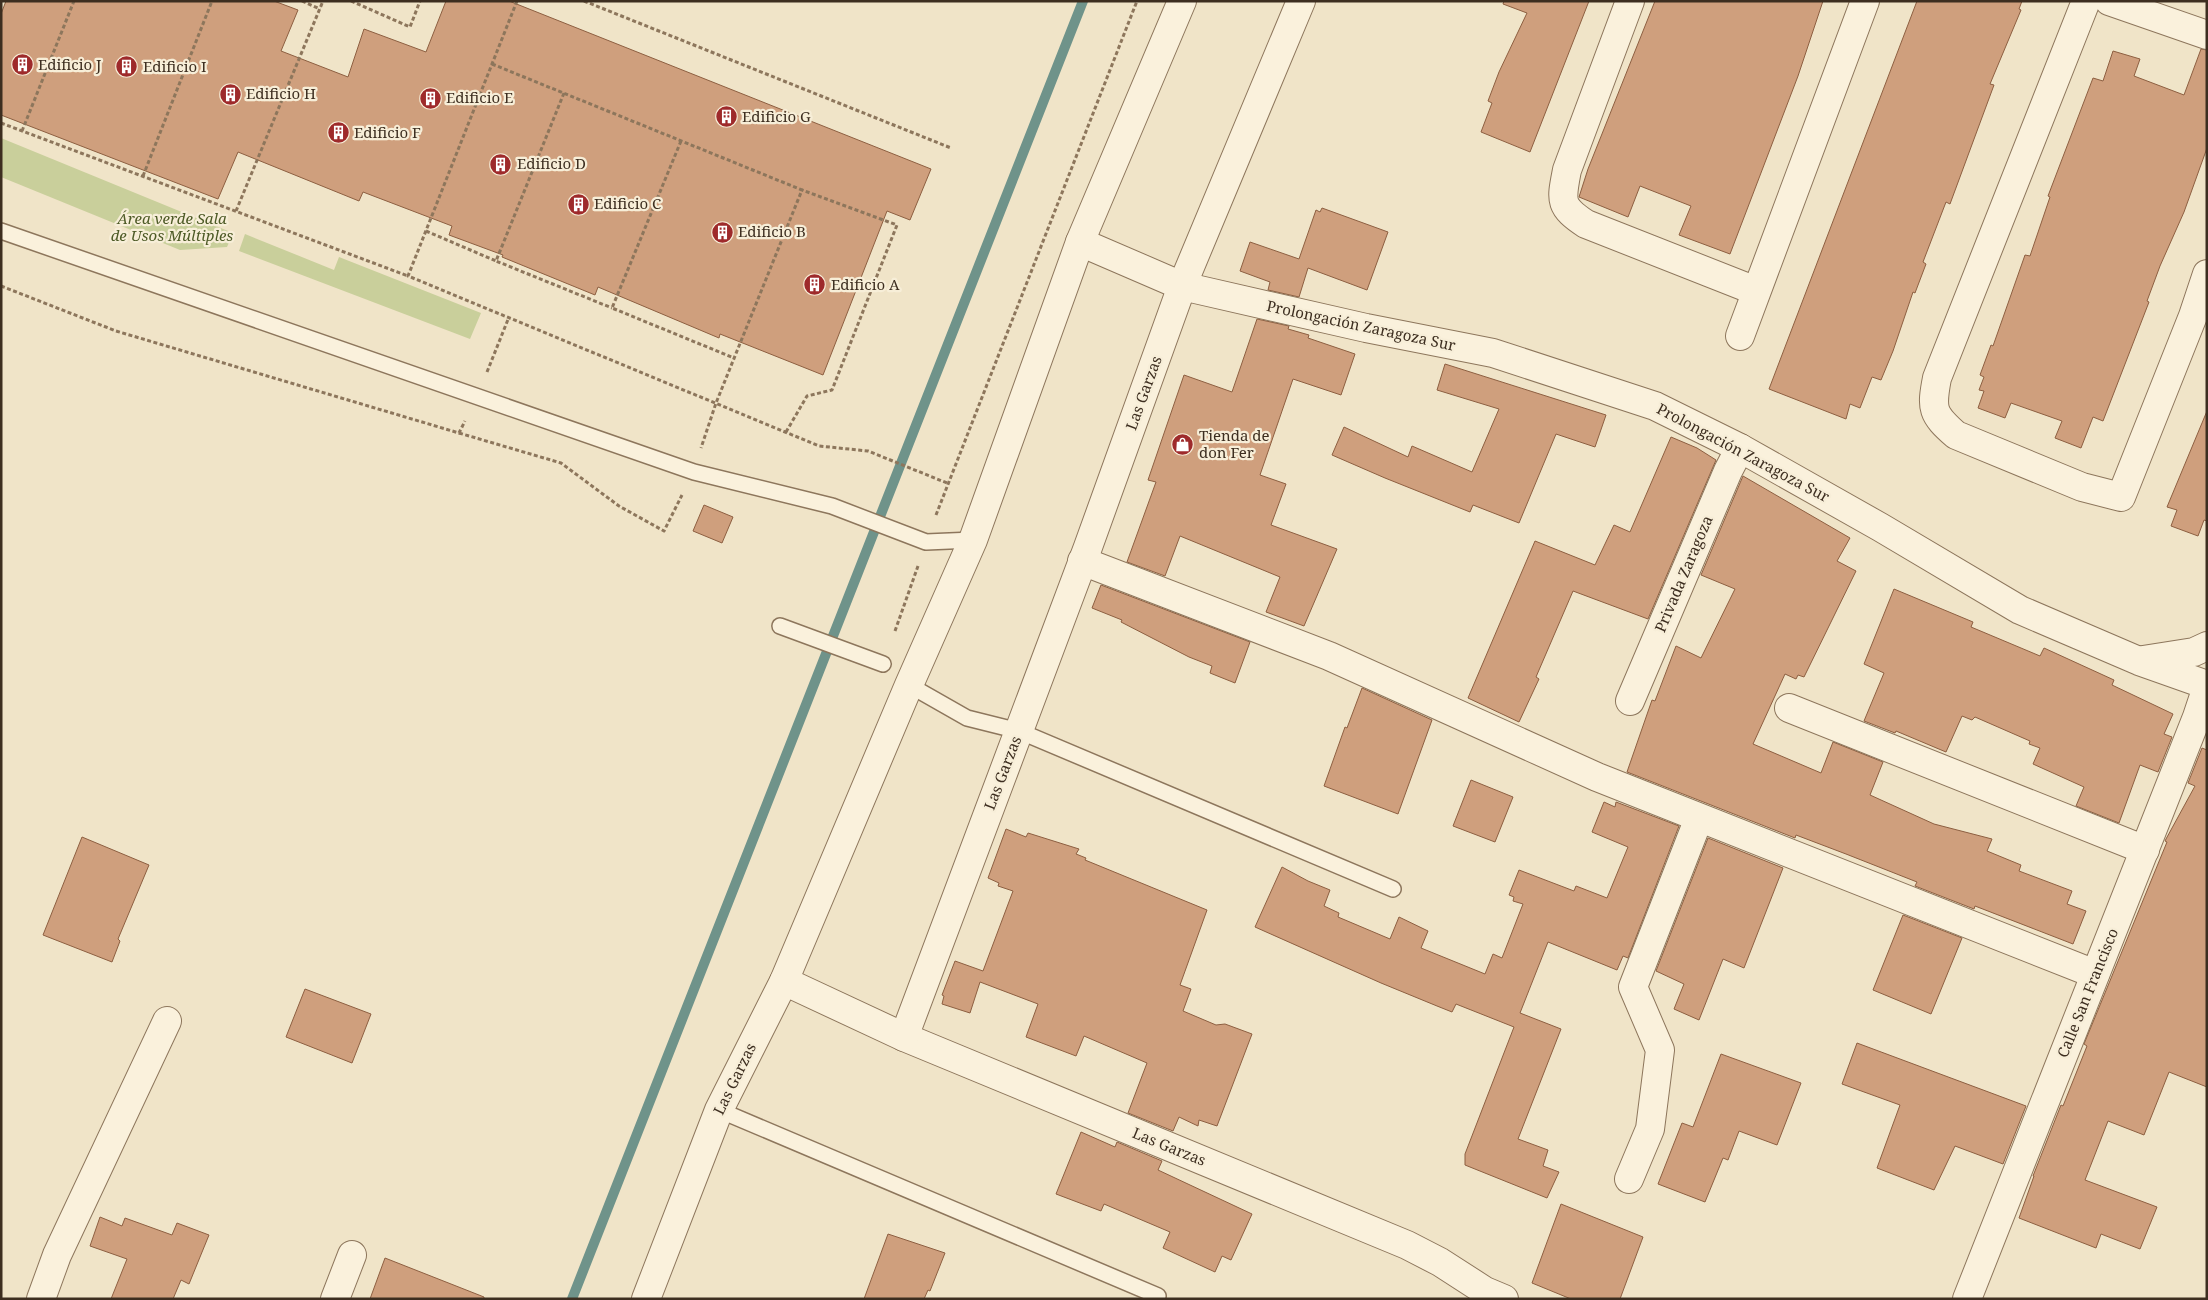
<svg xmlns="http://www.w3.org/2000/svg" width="2208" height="1300" font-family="'Noto Serif',serif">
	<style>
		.green { fill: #c9cf9b }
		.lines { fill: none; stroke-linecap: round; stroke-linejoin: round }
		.stream { stroke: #6f938a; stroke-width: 10 }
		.building { fill: #cf9f7d; stroke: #8d5f41 }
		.lane-casing { stroke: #8d765c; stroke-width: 18 }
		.street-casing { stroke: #8d765c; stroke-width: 30 }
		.path { stroke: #8d765c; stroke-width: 3; stroke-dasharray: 4 2.5; stroke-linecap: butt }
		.lane { stroke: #faf1dc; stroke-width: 15 }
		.street { stroke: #faf1dc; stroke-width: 28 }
		.labels { text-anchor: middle; stroke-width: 4.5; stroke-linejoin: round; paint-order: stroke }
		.poi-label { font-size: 15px; fill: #3d2e20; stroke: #f7eed8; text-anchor: start }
		.park-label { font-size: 15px; font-style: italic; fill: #4d5a26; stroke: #f7eed8 }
		.street-label { font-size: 15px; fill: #3d2e20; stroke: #f7eed8 }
	</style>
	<rect width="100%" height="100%" fill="#f0e4c8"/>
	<!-- green -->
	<g class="green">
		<path d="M1,138L233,233L227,247L180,250L1,177Z"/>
		<path d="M245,234L334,270L339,257L481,313L470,339L239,251Z"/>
	</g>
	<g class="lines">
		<!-- stream -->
		<path class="stream" d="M572,1299L1083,1"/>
	</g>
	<!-- building -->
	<g class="building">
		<path d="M6,1H274L298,10L281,51L348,77L364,29L426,52L446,1H509L931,169L910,220L887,211L823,375L720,334L719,338L598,287L595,295L502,257L503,255L449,235L452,226L363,192L359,201L238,152L218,199L1,115V14Z"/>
		<path d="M1504,1H1589L1530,152L1481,132L1492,103L1488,101L1499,72L1527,13L1503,4Z"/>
		<path d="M1655,1H1823L1798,76L1730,254L1679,235L1691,206L1640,186L1628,217L1579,197L1588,169Z"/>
		<path d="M1917,1H2022L2019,9L2021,10L1990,84L1994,85L1950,204L1946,202L1923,262L1926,264L1915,293L1913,292L1893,351L1881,380L1872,377L1860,408L1850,404L1846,419L1769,389Z"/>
		<path d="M2201,49L2207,50V148L2184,212L2160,266L2147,301L2149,302L2103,421L2093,417L2081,448L2055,438L2062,421L2011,403L2005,418L1978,408L1984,391L1979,390L1984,377L1980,375L1991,345L1993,346L2025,255L2030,256L2050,197L2048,196L2093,78L2103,81L2113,51L2140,59L2134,76L2184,95Z"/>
		<path d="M1322,208L1388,232L1367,290L1308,268L1299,297L1268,290L1270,282L1240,271L1250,242L1299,259L1316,210L1320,212Z"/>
		<path d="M1257,319L1289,326L1288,329L1309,335L1308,338L1355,354L1341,395L1293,379L1260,475L1286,484L1271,525L1337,549L1304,626L1266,612L1280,577L1180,536L1165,576L1127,562L1156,482L1148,480L1184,375L1232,392Z"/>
		<path d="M1445,364L1606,415L1595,447L1556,434L1519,523L1473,505L1470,512L1385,478L1332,455L1344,427L1408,457L1412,446L1472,472L1499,409L1437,390Z"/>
		<path d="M2207,411V521L2204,520L2198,536L2171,526L2177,510L2167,507Z"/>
		<path d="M1671,437L1697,448L1716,460L1648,619L1573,591L1536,677L1539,679L1519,722L1468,698L1535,541L1595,565L1614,525L1630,532Z"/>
		<path d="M1743,476L1850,538L1837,561L1856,571L1804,677L1798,675L1796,679L1785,674L1753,744L1821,773L1833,742L1883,762L1870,795L1934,824L1992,839L1987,851L2021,865L2019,871L2072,891L2067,904L2086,911L2073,944L1975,906L1974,909L1915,886L1917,882L1846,854L1796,835L1795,838L1627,772L1652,700L1655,701L1676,646L1701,658L1735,589L1701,575Z"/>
		<path d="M704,505L733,517L722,543L693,531Z"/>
		<path d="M1101,585L1250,642L1235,683L1210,673L1212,666L1189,657L1121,622L1122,620L1092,608Z"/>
		<path d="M1894,589L1973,622L1971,627L2040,656L2044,648L2114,680L2112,685L2173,714L2164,734L2172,737L2158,772L2140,765L2119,823L2076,806L2084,787L2033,764L2040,748L2029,744L2030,741L1975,717L1972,720L1962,716L1946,752L1896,731L1895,733L1864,721L1884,673L1864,664Z"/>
		<path d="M1362,688L1432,720L1398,814L1324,786L1345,727L1347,728Z"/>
		<path d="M2202,748L2207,750V1087L2169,1072L2144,1135L2108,1121L2085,1180L2157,1207L2140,1249L2101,1234L2096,1248L2019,1218L2034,1176H2033L2061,1105L2063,1106L2087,1046L2084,1044L2167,842L2165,841L2166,839L2195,786L2188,783Z"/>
		<path d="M1471,780L1513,797L1495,842L1453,826Z"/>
		<path d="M1604,802L1615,807L1616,802L1679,826L1628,958L1623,956L1617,970L1548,942L1520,1013L1561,1029L1518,1139L1548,1150L1543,1166L1559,1172L1547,1198L1465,1165V1154L1514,1027L1456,1004L1452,1012L1437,1006L1381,983L1255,927L1282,867L1308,881L1330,890L1324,906L1339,913L1338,917L1390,939L1399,917L1428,931L1421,948L1485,974L1493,954L1502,958L1523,904L1513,901L1514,897L1509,895L1519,870L1574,891L1576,886L1607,898L1628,847L1592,832Z"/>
		<path d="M1006,829L1026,837L1028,833L1079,849L1076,854L1086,858L1085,860L1207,910L1180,985L1191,989L1183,1011L1216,1025L1225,1024L1252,1034L1217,1126L1199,1120L1198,1126L1179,1117L1173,1131L1128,1113L1147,1063L1084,1036L1076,1056L1026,1037L1038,1004L980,982L970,1013L942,1004L944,996L942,995L955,961L983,971L1013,891L998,886L999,883L988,878Z"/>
		<path d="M82,837L149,865L118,939L120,941L112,962L43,935Z"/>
		<path d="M1708,838L1783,868L1744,968L1723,959L1699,1020L1674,1009L1684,984L1656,971Z"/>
		<path d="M1903,915L1962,938L1931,1014L1873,990Z"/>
		<path d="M305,989L371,1014L352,1063L286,1037Z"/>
		<path d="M1857,1043L2026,1106L2003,1164L1955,1146L1934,1190L1877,1168L1900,1105L1842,1084Z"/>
		<path d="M1721,1054L1801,1083L1777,1145L1739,1131L1728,1160L1723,1158L1705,1202L1658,1184L1682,1123L1693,1127Z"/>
		<path d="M1081,1132L1115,1147L1117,1142L1162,1161L1158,1170L1252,1214L1231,1260L1222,1256L1215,1272L1163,1248L1170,1232L1104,1204L1101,1211L1056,1194Z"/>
		<path d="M1561,1204L1643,1237L1620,1299H1571L1532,1283Z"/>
		<path d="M100,1217L122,1226L125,1218L172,1235L177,1223L209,1235L189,1284L181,1280L173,1299H111L127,1259L90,1246Z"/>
		<path d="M888,1234L945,1253L930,1291L928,1290L924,1299H864Z"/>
		<path d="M385,1258L484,1297V1299H370Z"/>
	</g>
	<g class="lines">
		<defs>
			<g id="lane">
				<path d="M1,231L694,472L832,506L926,542L973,540"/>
				<path d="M780,626L883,664"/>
				<path d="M909,685L967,718L1019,731L1393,889"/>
				<path d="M719,1110L1158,1296"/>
			</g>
			<g id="street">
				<path d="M1630,1L1567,170C1561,201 1559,206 1586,224L1756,291"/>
				<path d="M2086,1L1937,378C1931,409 1932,414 1956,435L2082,487L2121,497L2193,316L2207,274"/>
				<path d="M2109,1L2207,35"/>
				<path d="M1080,242L1182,286L1366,328L1493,353L1655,406L1740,448L1880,527L2020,610L2139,661L2207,685"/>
				<path d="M1740,336L1865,1"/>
				<path d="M1082,561L1329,656L1597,777L2095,974"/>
				<path d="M2143,660L2194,652L2207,646"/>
				<path d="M1630,701L1728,471L1740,448"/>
				<path d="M1789,708L2145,850"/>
				<path d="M784,981L904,1037L1407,1245L1440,1262L1485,1291L1504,1299"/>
				<path d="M904,1037L1088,547L1182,286L1301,1"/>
				<path d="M1629,1179L1650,1129L1660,1050L1633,987L1699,818"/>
				<path d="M41,1299L57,1255L167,1021"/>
				<path d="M335,1299L352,1255"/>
				<path d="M646,1299L719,1110L784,981L909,685L973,540L1080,242L1182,1"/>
				<path d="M1967,1299L2197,717L2207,687"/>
			</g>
		</defs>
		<!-- lane casing -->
		<use href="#lane" class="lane-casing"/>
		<!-- street casing -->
		<use href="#street" class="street-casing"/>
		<!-- path -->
		<g class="path">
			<path d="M302,1L320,9"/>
			<path d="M351,1L410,27L420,1"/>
			<path d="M517,1L408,276L819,446L868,451L947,483"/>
			<path d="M584,1L951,148"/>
			<path d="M492,64L802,190L716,403L701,448"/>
			<path d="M564,93L496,261L612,308"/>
			<path d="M1,123L408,276"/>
			<path d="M22,131L74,1"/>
			<path d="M681,141L612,308L734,358"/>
			<path d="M143,176L212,1"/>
			<path d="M236,211L323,1"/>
			<path d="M426,231L496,261"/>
			<path d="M1,286L116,331L459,433L465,421"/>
			<path d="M487,372L509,317"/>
			<path d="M786,432L807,396L832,390L897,225L802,190"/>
			<path d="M459,433L561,463L619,506L664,531L682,495"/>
			<path d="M936,515L1137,1"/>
			<path d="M895,631L918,566"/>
		</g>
		<!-- lane -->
		<use href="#lane" class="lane"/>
		<!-- street -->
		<use href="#street" class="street"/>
	</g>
	<!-- icons -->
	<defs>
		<symbol id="building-disc" viewBox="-11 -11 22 22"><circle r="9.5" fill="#9e2a2b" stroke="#f7eed8"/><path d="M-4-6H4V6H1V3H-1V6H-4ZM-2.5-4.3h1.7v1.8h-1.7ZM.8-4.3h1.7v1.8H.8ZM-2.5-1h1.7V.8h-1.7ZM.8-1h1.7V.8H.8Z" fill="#fff"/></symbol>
		<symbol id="shop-disc" viewBox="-11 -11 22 22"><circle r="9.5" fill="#9e2a2b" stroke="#f7eed8"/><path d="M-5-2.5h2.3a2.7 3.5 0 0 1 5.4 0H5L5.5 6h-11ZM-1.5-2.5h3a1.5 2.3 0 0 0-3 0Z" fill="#fff"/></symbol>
	</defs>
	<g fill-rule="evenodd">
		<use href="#building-disc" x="10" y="52" width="25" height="25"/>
		<use href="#building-disc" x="114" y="54" width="25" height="25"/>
		<use href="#building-disc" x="218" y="82" width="25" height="25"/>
		<use href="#building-disc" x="418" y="86" width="25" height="25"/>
		<use href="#building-disc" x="714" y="104" width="25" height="25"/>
		<use href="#building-disc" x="326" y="120" width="25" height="25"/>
		<use href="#building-disc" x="488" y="152" width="25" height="25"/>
		<use href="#building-disc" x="566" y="192" width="25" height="25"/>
		<use href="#building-disc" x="710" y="220" width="25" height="25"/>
		<use href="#building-disc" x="802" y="272" width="25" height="25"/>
		<use href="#shop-disc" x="1170" y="432" width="25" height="25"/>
	</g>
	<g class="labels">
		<!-- poi labels -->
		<g class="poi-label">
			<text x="38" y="70">Edificio J</text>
			<text x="143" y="72">Edificio I</text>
			<text x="246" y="99">Edificio H</text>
			<text x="446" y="103">Edificio E</text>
			<text x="742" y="122">Edificio G</text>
			<text x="354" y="138">Edificio F</text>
			<text x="517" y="169">Edificio D</text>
			<text x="594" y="209">Edificio C</text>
			<text x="738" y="237">Edificio B</text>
			<text x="831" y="290">Edificio A</text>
			<text x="1199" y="441">Tienda de<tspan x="1199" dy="17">don Fer</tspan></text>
		</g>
		<!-- park labels -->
		<g class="park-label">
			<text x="172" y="224">Área verde Sala<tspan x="172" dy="17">de Usos Múltiples</tspan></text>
		</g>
		<!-- street labels -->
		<g class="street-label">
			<text transform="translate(1361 326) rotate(12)" y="5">Prolongación Zaragoza Sur</text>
			<text transform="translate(1144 393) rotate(-70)" y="5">Las Garzas</text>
			<text transform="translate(1743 453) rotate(28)" y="5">Prolongación Zaragoza Sur</text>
			<text transform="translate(1684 574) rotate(-67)" y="5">Privada Zaragoza</text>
			<text transform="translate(1003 773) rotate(-69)" y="5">Las Garzas</text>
			<text transform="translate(2088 993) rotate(-68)" y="5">Calle San Francisco</text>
			<text transform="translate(735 1079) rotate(-64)" y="5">Las Garzas</text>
			<text transform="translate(1169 1147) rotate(22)" y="5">Las Garzas</text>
		</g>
	</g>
	<!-- border -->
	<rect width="2208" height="1300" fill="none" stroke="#3d2e20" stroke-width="5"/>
</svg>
